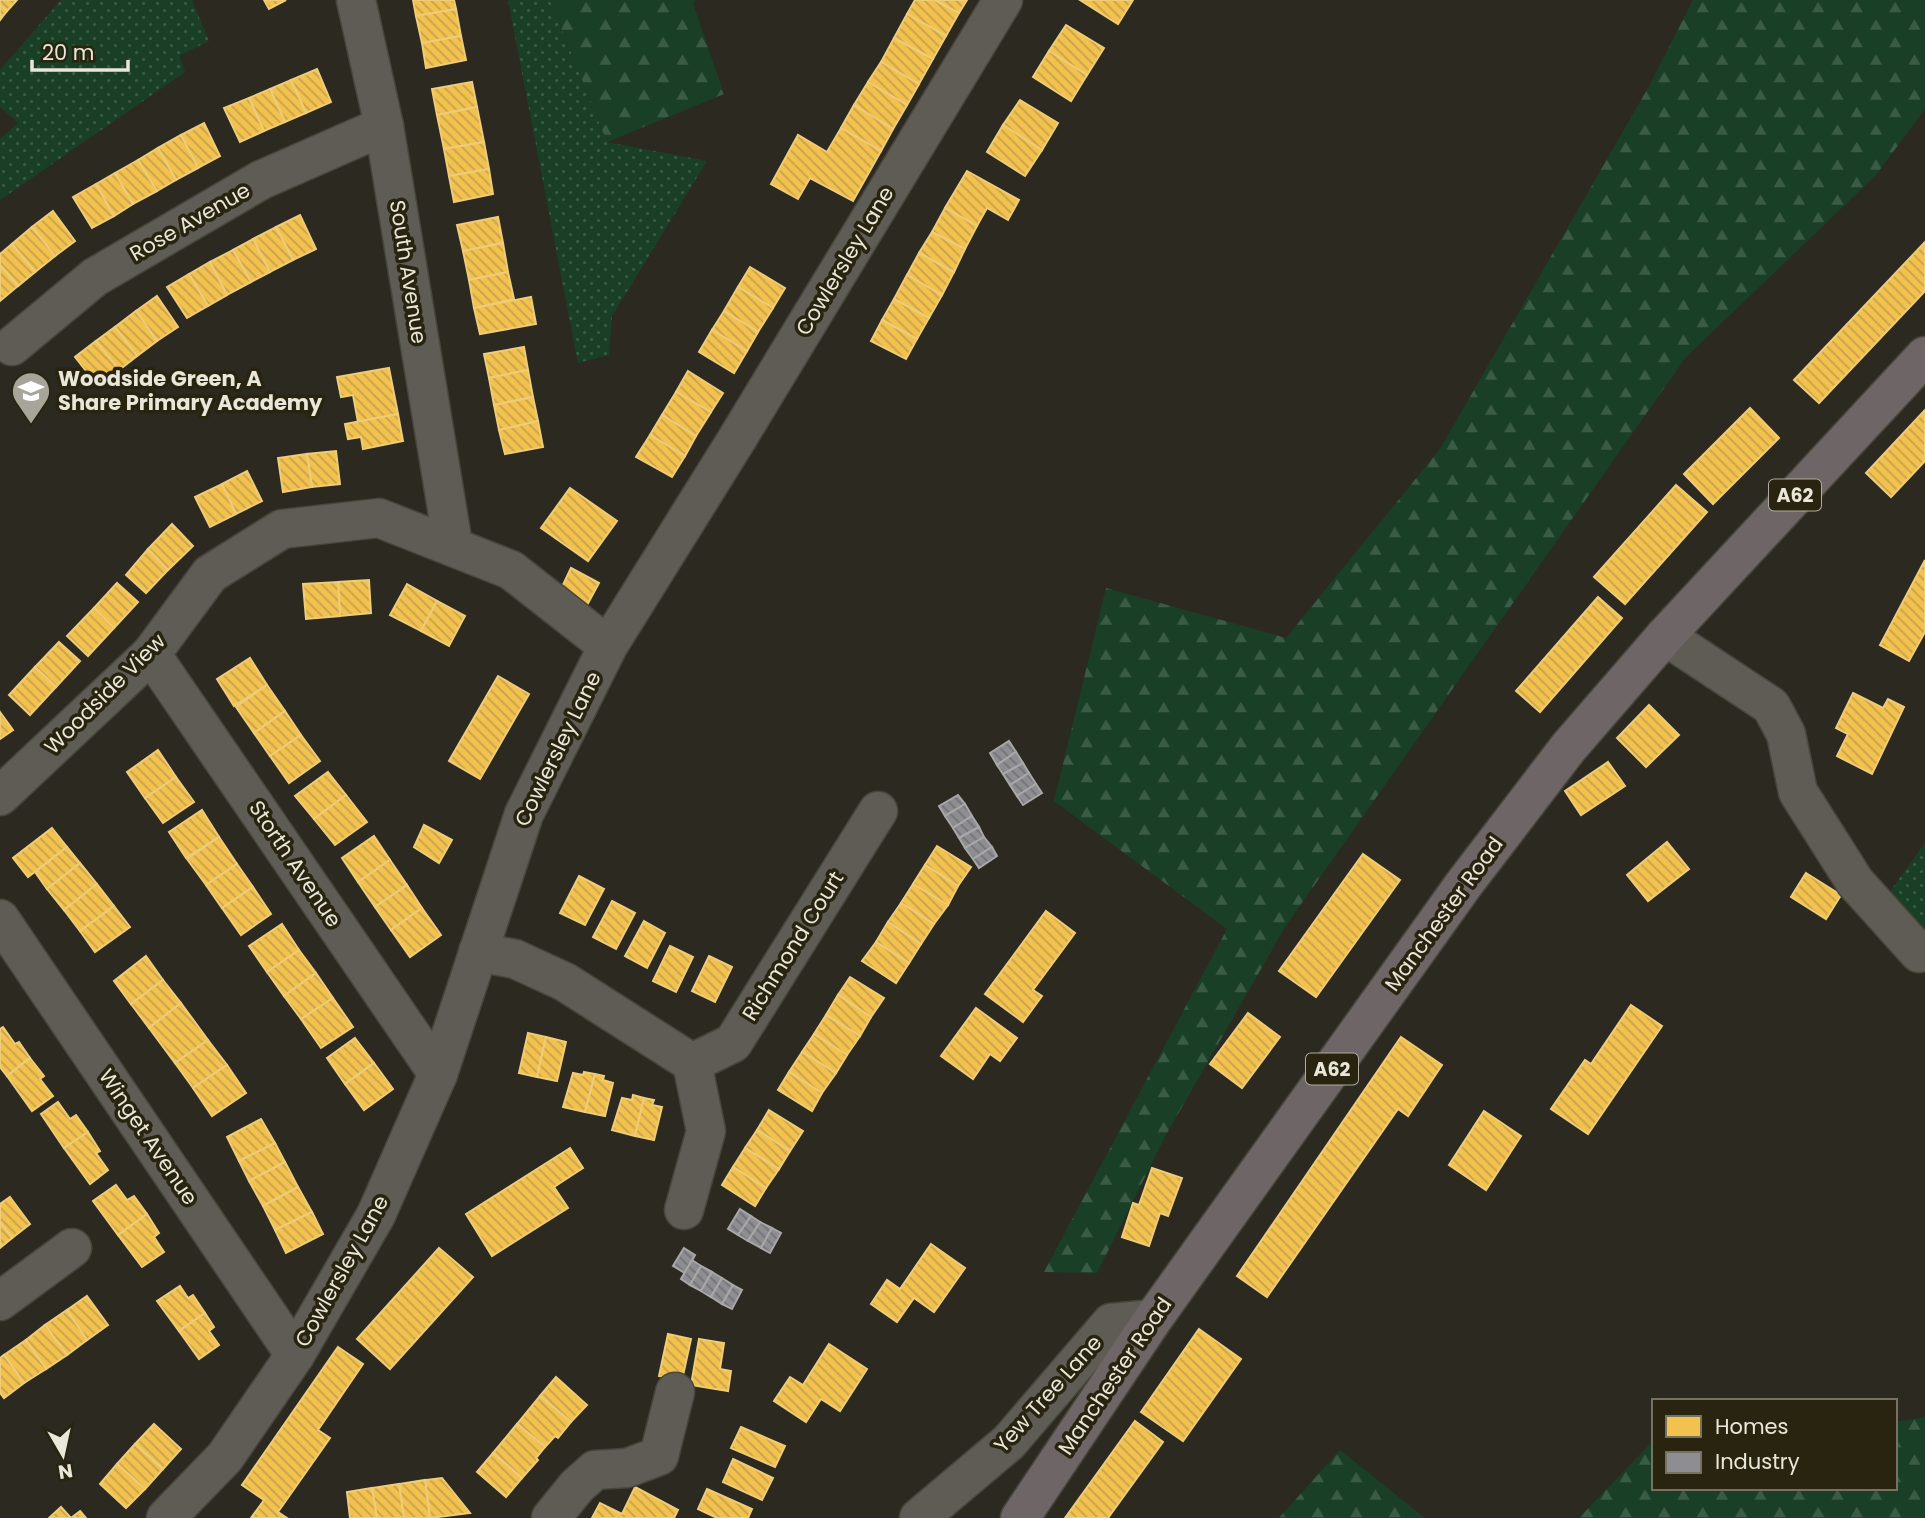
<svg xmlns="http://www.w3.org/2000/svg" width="1925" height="1518" font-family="Poppins,sans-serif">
<defs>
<pattern id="green-dots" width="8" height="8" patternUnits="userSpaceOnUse" patternTransform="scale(1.75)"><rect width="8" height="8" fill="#193f26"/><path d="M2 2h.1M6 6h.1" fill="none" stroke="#3a5b45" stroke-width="1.8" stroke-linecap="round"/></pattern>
<pattern id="forest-firs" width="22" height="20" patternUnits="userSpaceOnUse" patternTransform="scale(1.75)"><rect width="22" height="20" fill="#193f26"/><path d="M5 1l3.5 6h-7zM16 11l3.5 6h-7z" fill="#3a5b45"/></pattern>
<pattern id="homes-back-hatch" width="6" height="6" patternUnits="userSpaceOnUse" patternTransform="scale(1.75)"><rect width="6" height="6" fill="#f2c14e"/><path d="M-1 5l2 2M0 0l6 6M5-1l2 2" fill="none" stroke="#c7a24b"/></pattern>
<pattern id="industry-back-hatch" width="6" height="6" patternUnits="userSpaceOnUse" patternTransform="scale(1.75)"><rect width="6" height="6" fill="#8d8d92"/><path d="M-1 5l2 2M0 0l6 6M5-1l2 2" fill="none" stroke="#747476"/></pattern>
</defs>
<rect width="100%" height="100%" fill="#2c2a20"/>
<g fill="url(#green-dots)">
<path d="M61,0H192L209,41L179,56L185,72L0,200V139L18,123L0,107V70Z"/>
<path d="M508,0H550L607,142L707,161L612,316L609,355L578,363Z"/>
<path d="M1925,843V930L1889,893Z"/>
</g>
<g fill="url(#forest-firs)">
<path d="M550,0H695L693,4L724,94L607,142Z"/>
<path d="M1693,0H1925V109L1876,175L1686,357L1285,927L1166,1135L1097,1273L1044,1272L1227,929L1054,801L1106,588L1286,638L1440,449L1648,88Z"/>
<path d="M1925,1417V1518H1579L1654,1440V1488H1895V1422Z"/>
<path d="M1340,1450L1425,1518H1279Z"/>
</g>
<g fill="url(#homes-back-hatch)" stroke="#efcc78" stroke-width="2">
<path d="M0,0H17L7,11L0,5Z"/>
<path d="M264,0H286L269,9Z"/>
<path d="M413,0H454L456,9L416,16Z"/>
<path d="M915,0H935L959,13L946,36L907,14Z"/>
<path d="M935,0H967L959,13Z"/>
<path d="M1080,0H1133L1118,24Z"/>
<path d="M0,5L7,11L0,20Z"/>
<path d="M456,9L461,36L422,43L416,16Z"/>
<path d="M907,14L946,36L933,59L894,38Z"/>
<path d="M1066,25L1104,48L1087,75L1049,51Z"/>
<path d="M461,36L466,60L426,68L422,43Z"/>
<path d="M894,38L933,59L919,84L881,62Z"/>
<path d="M1049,51L1087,75L1071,101L1033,77Z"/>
<path d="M881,62L919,84L907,105L868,82Z"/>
<path d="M317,69L331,102L306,113L291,80Z"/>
<path d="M291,80L306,113L285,122L270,89Z"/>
<path d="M472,82L477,107L437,115L432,89Z"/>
<path d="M868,82L907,105L893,129L854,105Z"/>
<path d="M270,89L285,122L264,131L249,98Z"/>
<path d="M249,98L264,131L240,142L224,108Z"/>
<path d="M1020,100L1058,123L1042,150L1003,125Z"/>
<path d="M854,105L893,129L881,151L841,128Z"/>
<path d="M477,107L484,142L444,149L437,115Z"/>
<path d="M204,123L220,156L198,168L181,135Z"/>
<path d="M1003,125L1042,150L1025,176L987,152Z"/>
<path d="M841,128L881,151L853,201L810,178L798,199L771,184L798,135L827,152Z"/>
<path d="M181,135L198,168L176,180L158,148Z"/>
<path d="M484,142L489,169L449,176L444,149Z"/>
<path d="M158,148L176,180L157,191L138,160Z"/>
<path d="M138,160L157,191L133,204L115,173Z"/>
<path d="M489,169L493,194L454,202L449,176Z"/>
<path d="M967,171L1019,200L1008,220L987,208L977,226L945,208Z"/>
<path d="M115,173L133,204L114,216L96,184Z"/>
<path d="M96,184L114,216L92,228L73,197Z"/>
<path d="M945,208L977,226L965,249L932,232Z"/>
<path d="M53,211L75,241L55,256L32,227Z"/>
<path d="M300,215L316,249L293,260L276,227Z"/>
<path d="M498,217L503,243L463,251L457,225Z"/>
<path d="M32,227L55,256L35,272L12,244Z"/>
<path d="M276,227L293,260L270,272L253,239Z"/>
<path d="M932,232L965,249L954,272L919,253Z"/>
<path d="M253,239L270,272L251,282L233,250Z"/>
<path d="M1925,242V291L1819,403L1794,380Z"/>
<path d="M503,243L508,272L469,280L463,251Z"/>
<path d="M12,244L35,272L18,286L0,265V254Z"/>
<path d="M233,250L251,282L227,295L210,262Z"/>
<path d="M919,253L954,272L942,295L907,275Z"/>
<path d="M210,262L227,295L208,306L189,274Z"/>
<path d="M0,265L18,286L0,301Z"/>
<path d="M750,267L785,288L773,308L738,287Z"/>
<path d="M508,272L514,299L474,308L469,280Z"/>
<path d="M189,274L208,306L187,318L167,287Z"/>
<path d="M907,275L942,295L929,318L894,299Z"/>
<path d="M738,287L773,308L758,332L724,311Z"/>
<path d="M157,296L178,327L157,341L136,311Z"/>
<path d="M531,297L536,324L480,334L474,308Z"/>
<path d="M894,299L929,318L917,339L882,320Z"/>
<path d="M136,311L157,341L137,356L115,327Z"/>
<path d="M724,311L758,332L747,351L712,330Z"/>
<path d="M882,320L917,339L906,359L871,341Z"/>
<path d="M115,327L137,356L119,370L96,341Z"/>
<path d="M712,330L747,351L734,373L699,352Z"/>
<path d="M96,341L119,370L98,386L75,357Z"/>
<path d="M524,347L528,370L489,378L484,354Z"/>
<path d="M389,368L398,414L358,422L353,395L341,397L337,377Z"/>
<path d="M528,370L533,397L494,405L489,378Z"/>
<path d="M688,371L723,393L711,412L676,392Z"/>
<path d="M676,392L711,412L696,436L662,415Z"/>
<path d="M533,397L538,421L499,430L494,405Z"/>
<path d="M1750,408L1779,438L1713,504L1684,474Z"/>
<path d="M1925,410V461L1891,497L1866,473Z"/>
<path d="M398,414L403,441L363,449L361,437L348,439L345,424Z"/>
<path d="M662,415L696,436L685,456L650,435Z"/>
<path d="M538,421L543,447L505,454L499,430Z"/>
<path d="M650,435L685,456L672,477L636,457Z"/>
<path d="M336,451L340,484L312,487L307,454Z"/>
<path d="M307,454L312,487L283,492L278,458Z"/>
<path d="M247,471L262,501L236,514L222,484Z"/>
<path d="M222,484L236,514L210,527L195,497Z"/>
<path d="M1676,485L1707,512L1625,604L1594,577Z"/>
<path d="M570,488L617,521L588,561L541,528Z"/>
<path d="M172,524L193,546L168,570L148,549Z"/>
<path d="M148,549L168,570L146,593L126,575Z"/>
<path d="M1925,560V632L1909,661L1880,645Z"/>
<path d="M571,568L599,583L586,607L560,591Z"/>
<path d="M369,580L371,613L340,616L338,582Z"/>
<path d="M338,582L340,616L306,619L303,584Z"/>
<path d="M117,583L138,602L114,628L94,608Z"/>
<path d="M407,584L437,601L421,631L390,615Z"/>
<path d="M1598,597L1622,618L1540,712L1516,691Z"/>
<path d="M437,601L465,616L449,646L421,631Z"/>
<path d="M94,608L114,628L88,656L67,636Z"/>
<path d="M59,642L80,661L56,687L35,667Z"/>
<path d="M250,658L267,685L234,706L217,679Z"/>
<path d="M35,667L56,687L30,715L9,695Z"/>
<path d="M498,676L529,694L480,779L449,761Z"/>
<path d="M267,685L285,711L254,733L236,707Z"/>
<path d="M1853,693L1883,708L1888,699L1904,707L1872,774L1837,756L1848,734L1836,728Z"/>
<path d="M1649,705L1679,735L1646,767L1617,738Z"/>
<path d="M285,711L301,735L270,756L254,733Z"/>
<path d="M0,712L13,730L0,739Z"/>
<path d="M301,735L320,761L289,783L270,756Z"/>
<path d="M158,750L176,777L145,798L127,772Z"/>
<path d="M1608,762L1625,786L1581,815L1565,791Z"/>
<path d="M328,772L346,795L314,819L295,796Z"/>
<path d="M176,777L194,802L163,823L145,798Z"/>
<path d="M346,795L367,822L335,845L314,819Z"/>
<path d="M202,810L219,837L186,858L169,832Z"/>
<path d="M424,825L452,840L439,863L414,847Z"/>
<path d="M52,828L67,847L28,877L13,858Z"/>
<path d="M374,836L390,860L358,882L342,858Z"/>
<path d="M219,837L237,864L206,885L187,859Z"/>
<path d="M1667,842L1689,869L1648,901L1627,875Z"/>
<path d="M937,846L971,867L958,886L925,865Z"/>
<path d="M67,847L80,863L47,889L35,872Z"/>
<path d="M1363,854L1400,880L1316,997L1279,971Z"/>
<path d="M390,860L407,885L375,907L358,882Z"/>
<path d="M80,863L97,884L64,910L47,889Z"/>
<path d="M237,864L253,887L222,908L206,885Z"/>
<path d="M925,865L958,886L948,905L913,884Z"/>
<path d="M1806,873L1841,895L1826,919L1791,897Z"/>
<path d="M579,876L604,889L585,925L560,913Z"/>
<path d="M97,884L114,906L80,931L64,910Z"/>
<path d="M913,884L948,905L934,924L901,903Z"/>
<path d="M407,885L422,908L391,930L375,907Z"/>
<path d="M253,887L271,914L241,935L222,908Z"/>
<path d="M612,901L635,913L616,949L593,937Z"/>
<path d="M901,903L934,924L921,944L888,922Z"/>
<path d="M114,906L130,927L95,952L80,931Z"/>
<path d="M422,908L441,935L410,957L391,930Z"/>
<path d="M1046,911L1075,933L1033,990L1042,996L1023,1022L985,994Z"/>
<path d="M644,921L665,933L647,968L625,956Z"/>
<path d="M888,922L921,944L909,963L876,942Z"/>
<path d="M282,924L299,950L267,972L249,946Z"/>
<path d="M876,942L909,963L896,983L862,961Z"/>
<path d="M670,946L693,957L676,992L653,981Z"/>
<path d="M299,950L316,973L284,996L267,972Z"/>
<path d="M146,956L163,980L131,1004L114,981Z"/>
<path d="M709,956L732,967L715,1002L692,991Z"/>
<path d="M316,973L333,998L301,1019L284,996Z"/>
<path d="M850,977L884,998L871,1017L838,995Z"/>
<path d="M163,980L181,1003L149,1028L131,1004Z"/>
<path d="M838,995L871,1017L860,1036L826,1015Z"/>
<path d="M333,998L353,1027L321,1048L301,1019Z"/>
<path d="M181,1003L208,1040L175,1063L149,1028Z"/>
<path d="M1631,1005L1662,1026L1588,1134L1551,1109L1585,1060L1591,1064Z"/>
<path d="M976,1008L1017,1038L1000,1061L990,1054L973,1079L941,1056Z"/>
<path d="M1248,1013L1280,1037L1242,1088L1210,1064Z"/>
<path d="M826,1015L860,1036L847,1055L814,1034Z"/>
<path d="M3,1027L15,1044L19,1042L30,1058L7,1076L0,1067V1029Z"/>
<path d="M528,1033L546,1037L537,1077L519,1073Z"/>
<path d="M814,1034L847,1055L836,1073L802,1052Z"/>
<path d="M546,1037L566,1042L557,1081L537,1077Z"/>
<path d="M1401,1037L1442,1065L1408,1116L1398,1109L1267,1297L1237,1276Z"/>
<path d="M355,1038L374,1063L345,1084L327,1058Z"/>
<path d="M208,1040L227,1065L193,1088L175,1063Z"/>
<path d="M802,1052L836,1073L822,1093L789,1072Z"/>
<path d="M30,1058L44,1076L40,1079L53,1096L32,1111L7,1076Z"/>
<path d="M374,1063L393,1089L364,1110L345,1084Z"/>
<path d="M227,1065L246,1093L212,1116L193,1088Z"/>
<path d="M584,1072L595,1074L585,1112L563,1107L573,1073L583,1075Z"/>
<path d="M789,1072L822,1093L812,1111L778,1090Z"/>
<path d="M595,1074L604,1076L603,1080L613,1083L605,1116L585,1112Z"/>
<path d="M633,1095L644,1098L635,1136L612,1130L622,1098L632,1100Z"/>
<path d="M644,1098L654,1100L652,1105L662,1107L654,1140L635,1136Z"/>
<path d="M58,1102L70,1119L76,1115L88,1132L64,1148L41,1114Z"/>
<path d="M769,1110L803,1131L790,1151L757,1130Z"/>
<path d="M1484,1111L1521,1136L1486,1190L1449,1165Z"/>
<path d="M261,1119L275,1143L239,1161L227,1137Z"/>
<path d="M757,1130L790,1151L779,1169L745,1148Z"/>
<path d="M88,1132L100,1151L96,1153L108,1170L90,1184L64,1148Z"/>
<path d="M275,1143L285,1162L249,1181L239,1161Z"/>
<path d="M570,1148L583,1168L554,1187L568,1208L492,1256L466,1214Z"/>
<path d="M745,1148L779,1169L766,1188L733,1167Z"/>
<path d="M285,1162L298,1187L263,1206L249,1181Z"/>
<path d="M733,1167L766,1188L755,1206L722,1185Z"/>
<path d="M1152,1168L1182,1178L1168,1216L1160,1213L1149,1246L1122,1237L1133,1203L1139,1205Z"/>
<path d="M116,1185L127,1200L134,1196L147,1214L118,1235L93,1201Z"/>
<path d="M298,1187L312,1212L275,1230L263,1206Z"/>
<path d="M10,1197L30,1224L12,1238L0,1222V1204Z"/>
<path d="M312,1212L323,1234L286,1253L275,1230Z"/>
<path d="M147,1214L159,1233L154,1237L164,1252L142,1267L118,1235Z"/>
<path d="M0,1222L12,1238L0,1248Z"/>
<path d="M931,1244L965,1268L934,1312L914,1298L897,1322L871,1304L887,1280L900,1289Z"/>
<path d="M439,1248L473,1277L390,1369L357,1339Z"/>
<path d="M180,1286L188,1298L193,1295L205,1313L179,1331L157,1301Z"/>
<path d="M87,1296L108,1325L87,1340L67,1310Z"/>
<path d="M67,1310L87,1340L67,1355L45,1325Z"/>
<path d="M205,1313L214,1327L209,1331L219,1345L199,1359L179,1331Z"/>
<path d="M45,1325L67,1355L46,1369L26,1340Z"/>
<path d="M1199,1329L1241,1359L1183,1441L1141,1412Z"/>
<path d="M668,1334L691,1339L682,1380L659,1376Z"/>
<path d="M699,1339L724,1343L720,1369L731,1371L728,1391L691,1385Z"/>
<path d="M26,1340L46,1369L24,1383L4,1355Z"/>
<path d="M829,1344L867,1369L840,1411L821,1399L806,1422L774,1401L790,1377L803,1385Z"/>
<path d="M338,1347L363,1364L318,1430L330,1438L278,1512L287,1518H251L264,1500L242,1485Z"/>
<path d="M4,1355L24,1383L4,1398L0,1393V1358Z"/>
<path d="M556,1377L587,1405L571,1422L540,1396Z"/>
<path d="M540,1396L571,1422L558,1438L555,1436L545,1447L517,1424Z"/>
<path d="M1135,1421L1163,1442L1108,1518H1065Z"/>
<path d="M154,1424L181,1449L163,1469L135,1444Z"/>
<path d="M517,1424L545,1447L536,1458L538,1460L522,1478L493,1453Z"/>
<path d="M741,1427L785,1446L775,1467L731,1448Z"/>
<path d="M135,1444L163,1469L145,1489L117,1464Z"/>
<path d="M493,1453L522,1478L506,1497L477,1472Z"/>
<path d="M733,1459L773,1478L762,1500L723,1482Z"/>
<path d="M117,1464L145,1489L126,1508L100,1484Z"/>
<path d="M442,1478L470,1513L430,1518L425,1480Z"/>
<path d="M425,1480L430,1518H404L399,1484Z"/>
<path d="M399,1484L404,1518H377L372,1488Z"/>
<path d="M635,1487L678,1510L674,1518H592L600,1503L622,1514Z"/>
<path d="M372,1488L377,1518H350L347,1492Z"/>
<path d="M707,1489L752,1509L748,1518H717L698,1509Z"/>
<path d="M61,1507L71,1518H49Z"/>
<path d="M80,1511L86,1518H71Z"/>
</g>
<g fill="url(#industry-back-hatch)" stroke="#a9a8a8" stroke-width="2">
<path d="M1009,741L1016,752L997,765L990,753Z"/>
<path d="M1016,752L1023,763L1003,774L997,765Z"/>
<path d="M1023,763L1029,773L1010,785L1003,774Z"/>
<path d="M1029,773L1036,784L1017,796L1010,785Z"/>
<path d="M1036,784L1042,793L1023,805L1017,796Z"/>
<path d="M958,795L965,804L945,816L939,806Z"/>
<path d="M965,804L972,816L953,828L945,816Z"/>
<path d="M972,816L979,827L959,838L953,828Z"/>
<path d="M979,827L984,837L965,848L959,838Z"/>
<path d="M984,837L992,847L973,859L965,848Z"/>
<path d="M992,847L997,856L979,868L973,859Z"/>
<path d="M740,1209L751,1216L738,1235L728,1229Z"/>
<path d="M751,1216L760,1222L748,1241L738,1235Z"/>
<path d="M760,1222L772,1228L761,1248L748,1241Z"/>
<path d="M772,1228L781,1233L770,1253L761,1248Z"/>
<path d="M684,1248L695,1255L685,1273L673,1266Z"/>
<path d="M692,1260L701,1266L690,1285L681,1279Z"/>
<path d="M701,1266L712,1272L701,1291L690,1285Z"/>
<path d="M712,1272L722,1278L711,1297L701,1291Z"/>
<path d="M722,1278L733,1285L722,1304L711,1297Z"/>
<path d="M733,1285L742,1290L732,1309L722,1304Z"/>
</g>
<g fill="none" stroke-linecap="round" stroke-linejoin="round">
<g stroke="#47453c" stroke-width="41">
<g id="minor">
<path d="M356,0L384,126L453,545"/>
<path d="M12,346L95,277L261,180L384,126"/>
<path d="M1665,636L1771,706L1786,734L1798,792L1855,882L1919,953"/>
<path d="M151,654L438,1074"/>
<path d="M0,796L151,654L210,574L282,529L379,518L511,570L608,646"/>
<path d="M0,919L295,1355"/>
<path d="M478,952L515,959L565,982L692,1063L733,1043L878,811"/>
<path d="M684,1210L706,1131L692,1063"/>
<path d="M0,1301L72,1248"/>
<path d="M166,1518L225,1457L295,1355L376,1215L438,1074L524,814L608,646L737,439L1003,0"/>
<path d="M551,1518L577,1486L595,1470L627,1468L659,1456L675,1392"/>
<path d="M919,1518L1009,1442L1111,1323L1153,1319"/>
</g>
</g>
<g stroke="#47453c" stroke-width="41">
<path id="major" d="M1020,1518L1153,1319L1464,884L1568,748L1665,636L1925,356"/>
</g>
<use href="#minor" stroke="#5e5c54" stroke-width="38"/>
<use href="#major" stroke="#6e6666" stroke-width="38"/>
</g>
<defs>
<g id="school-pin" transform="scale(2.0125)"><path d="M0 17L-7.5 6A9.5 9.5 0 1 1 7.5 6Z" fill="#a7a599" stroke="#282410"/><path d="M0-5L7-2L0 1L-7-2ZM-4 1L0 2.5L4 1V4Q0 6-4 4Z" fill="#fff"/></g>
</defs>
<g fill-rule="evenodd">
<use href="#school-pin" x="31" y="391"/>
</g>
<g text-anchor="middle" stroke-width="7" stroke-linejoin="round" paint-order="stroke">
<g fill="#282410" stroke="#afac9d" stroke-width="2">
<rect x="1769" y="479.5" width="52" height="31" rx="5"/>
<rect x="1306" y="1053.5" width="52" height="31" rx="5"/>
</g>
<g font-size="19" font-weight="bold" fill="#e9e7da">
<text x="1795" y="502">A62</text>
<text x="1332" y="1076">A62</text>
</g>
<g font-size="21" fill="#e9e7da" stroke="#282410">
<text transform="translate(190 222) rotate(-30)" y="7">Rose Avenue</text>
<text transform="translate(845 261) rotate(-59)" y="7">Cowlersley Lane</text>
<text transform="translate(408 272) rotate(81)" y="7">South Avenue</text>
<text transform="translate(105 694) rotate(-45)" y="7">Woodside View</text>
<text transform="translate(558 749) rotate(-64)" y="7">Cowlersley Lane</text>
<text transform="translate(295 864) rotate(56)" y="7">Storth Avenue</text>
<text transform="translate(1444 914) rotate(-54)" y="7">Manchester Road</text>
<text transform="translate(793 946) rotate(-58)" y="7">Richmond Court</text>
<text transform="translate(148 1137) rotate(56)" y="7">Winget Avenue</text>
<text transform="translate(342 1271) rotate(-61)" y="7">Cowlersley Lane</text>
<text transform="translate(1115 1376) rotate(-56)" y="7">Manchester Road</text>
<text transform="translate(1048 1394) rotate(-48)" y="7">Yew Tree Lane</text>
</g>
<g font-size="21" font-weight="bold" fill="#e9e7da" stroke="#282410" text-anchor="start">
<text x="58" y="386">Woodside Green, A<tspan x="58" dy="24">Share Primary Academy</tspan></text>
</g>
</g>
<rect x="1652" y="1399" width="245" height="91" fill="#282410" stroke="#757261" stroke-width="2"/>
<rect x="1666" y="1416" width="35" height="21" fill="#f2c14e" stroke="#757261" stroke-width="2"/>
<text x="1715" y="1434" font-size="21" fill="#e9e7da">Homes</text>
<rect x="1666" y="1452" width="35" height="21" fill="#8d8d92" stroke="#757261" stroke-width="2"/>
<text x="1715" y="1469" font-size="21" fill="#e9e7da">Industry</text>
<g transform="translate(63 1455) rotate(171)" stroke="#282410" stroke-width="5" paint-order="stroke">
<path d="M0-5L12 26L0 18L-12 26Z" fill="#e9e7da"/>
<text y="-10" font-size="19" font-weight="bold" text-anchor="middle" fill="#e9e7da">N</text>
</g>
<path d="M32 60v10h96v-10" fill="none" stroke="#e9e7da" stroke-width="3.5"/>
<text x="42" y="60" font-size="21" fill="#e9e7da" stroke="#282410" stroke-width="5" paint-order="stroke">20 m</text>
</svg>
